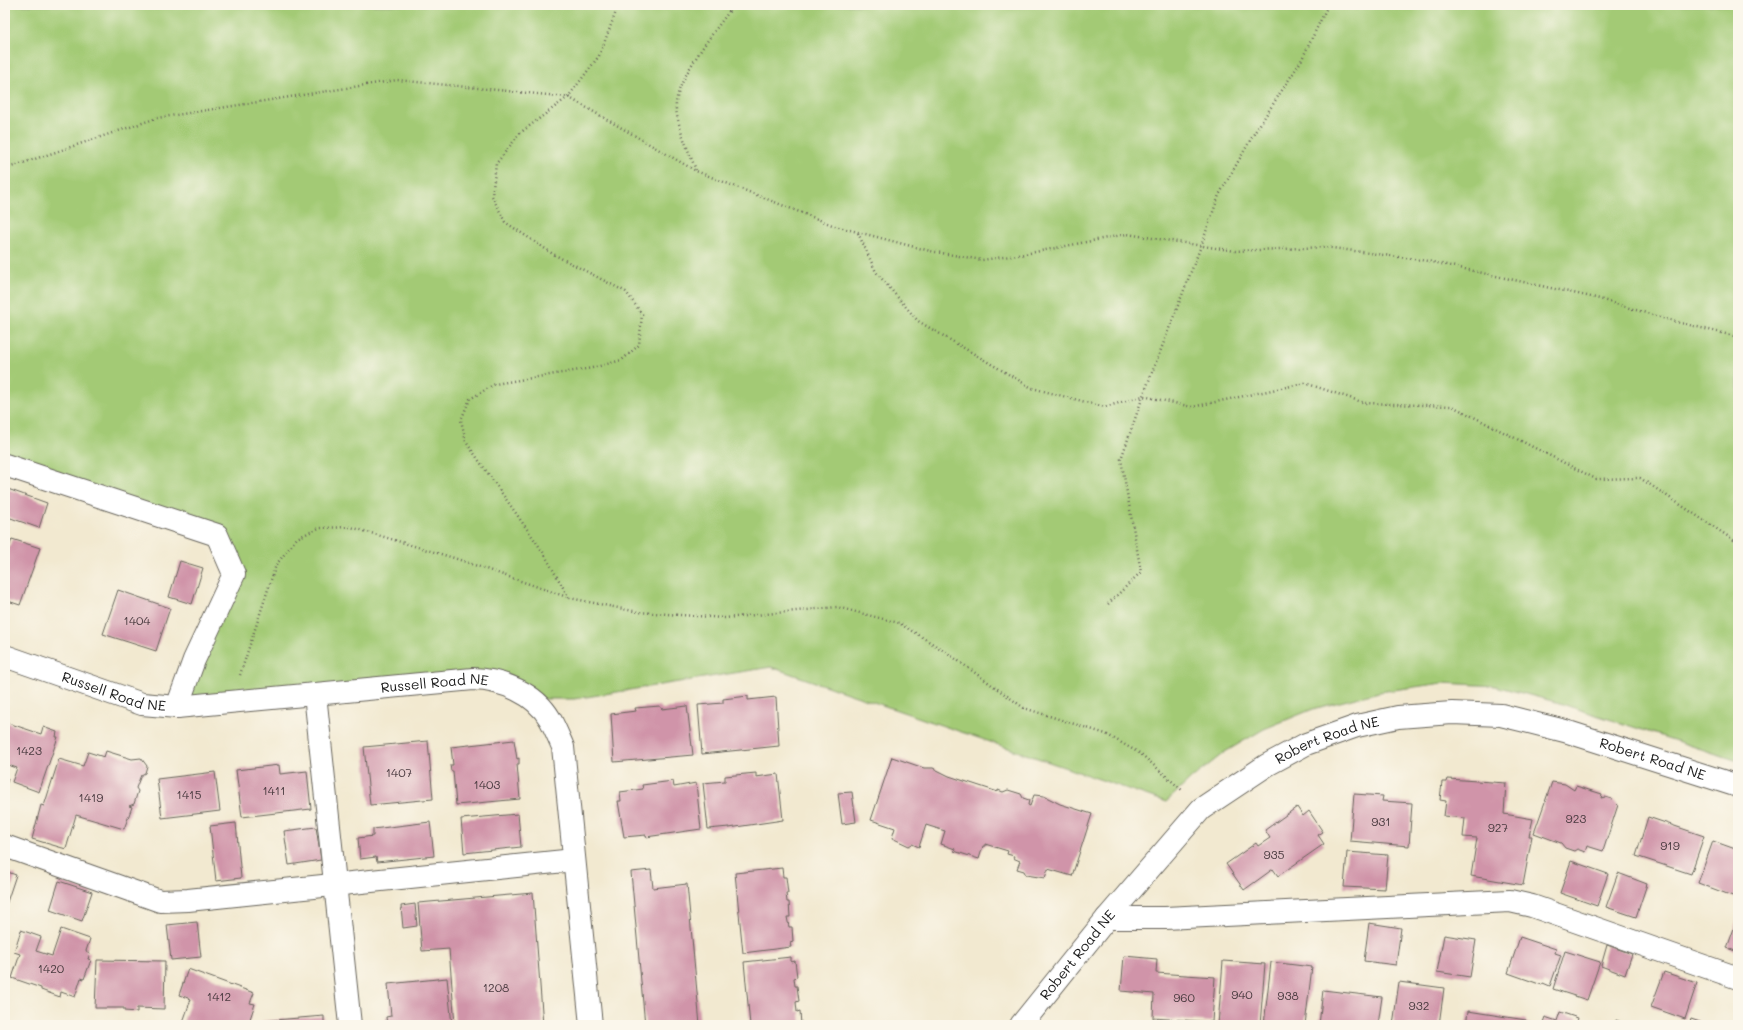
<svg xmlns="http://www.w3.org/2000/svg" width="1743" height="1030" font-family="Mali,sans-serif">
<rect width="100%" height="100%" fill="#fbf7ec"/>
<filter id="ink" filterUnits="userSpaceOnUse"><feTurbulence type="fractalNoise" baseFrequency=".025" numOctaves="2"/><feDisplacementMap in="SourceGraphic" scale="8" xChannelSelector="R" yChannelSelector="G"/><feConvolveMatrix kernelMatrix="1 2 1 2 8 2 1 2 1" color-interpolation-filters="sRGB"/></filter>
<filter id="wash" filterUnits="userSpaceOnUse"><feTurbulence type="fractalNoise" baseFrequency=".012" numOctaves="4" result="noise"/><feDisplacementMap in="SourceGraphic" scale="16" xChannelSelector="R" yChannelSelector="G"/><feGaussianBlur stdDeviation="0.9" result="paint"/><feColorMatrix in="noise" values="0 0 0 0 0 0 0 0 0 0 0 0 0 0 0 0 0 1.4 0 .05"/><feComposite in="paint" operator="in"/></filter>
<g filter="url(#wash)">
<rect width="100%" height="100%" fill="#f2e9d0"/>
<path fill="#a3ca75" stroke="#607348" d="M5,5H1738V761L1556,702L1495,686L1443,683L1379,692L1313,709L1264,729L1225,752L1192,778L1166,802L771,667L574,699H532L502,683L177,707L234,574L217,535L5,465Z"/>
<g id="blocks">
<g fill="#d094a9">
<path d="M5,488L47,503L39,528L5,516Z"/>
<path d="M12,539L40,548L20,605L5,600V559Z"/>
<path d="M180,561L203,568L192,604L169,597Z"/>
<path d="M118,590L170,608L156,651L103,634Z"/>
<path d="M748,696V700L776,697L779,746L702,754L698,705L723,703V699Z"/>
<path d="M660,706L662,709L687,706L693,755L614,762L611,714L636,711L635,708Z"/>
<path d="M5,722L41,734L43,727L57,732L56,737H58L39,792L12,782L17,768L8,765L5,772Z"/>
<path d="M514,740L517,759L519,758V764H517L520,799L456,805L453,771H451L450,765H453L451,747Z"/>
<path d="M428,741L433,799L370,805L364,747Z"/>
<path d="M106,751L132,759L141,758L147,766L145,773L141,775L136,788L138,791L134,804L129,806L132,807L124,829L76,815L66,849L32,839L41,805L44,806L59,759L83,766L88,752L104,757Z"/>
<path d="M892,757L924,768H933L949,776L998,792V790L1003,792L1008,790L1021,794L1023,798L1029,800L1028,805L1030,806L1034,795L1044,796L1060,804L1092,814L1072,876L1048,869L1045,878L1026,875L1024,871L1017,869L1020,861L1013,858L1014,856L1007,854L1008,851L985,844V846H983L979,859L954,851L955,849L941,844L945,831L926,825L919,847L912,844L909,846L892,838L895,828L871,820Z"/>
<path d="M279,765L280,774L307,771L311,809L242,817L236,770Z"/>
<path d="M215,772L220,811L162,818L157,779Z"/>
<path d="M756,773V777L778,774L783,820L729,828V827L708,829L703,783L725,781V776Z"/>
<path d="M5,778L8,779L5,788Z"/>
<path d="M1448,779L1506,783L1504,814L1533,819L1529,836H1532L1523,885L1471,876L1477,838L1463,837L1465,818L1444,816L1446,801L1440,800L1442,782H1447Z"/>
<path d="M673,781L674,787L696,783L701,829L646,837V835L624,837L618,801H621L620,792L643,789L642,785Z"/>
<path d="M1552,782L1565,784L1574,790L1576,786L1602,794L1601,798L1605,797L1612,799L1618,805L1603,851L1587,846L1585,852L1577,849L1574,851L1565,848L1561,843L1534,833Z"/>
<path d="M852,792L856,822L842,824L838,793Z"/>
<path d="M1354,794L1383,796L1382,801L1412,803L1409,846L1350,841Z"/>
<path d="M1297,807L1303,816L1309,811L1323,832L1318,835L1324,844L1278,876L1273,869L1244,890L1226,864L1256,843L1258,846L1270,838L1265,830Z"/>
<path d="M518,814L521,847L464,853L461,819Z"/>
<path d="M1648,817L1704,836L1691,874L1636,856Z"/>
<path d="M430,822L434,856L377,862L376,857L360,859L358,838L373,836V829Z"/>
<path d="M236,823L241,878L216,881L210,826Z"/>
<path d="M316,827L321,860L289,865L284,831Z"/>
<path d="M1713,841L1738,850V898L1698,883Z"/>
<path d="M1347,852L1388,855L1385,889L1344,887Z"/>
<path d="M1571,861L1608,874L1597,906L1560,893Z"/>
<path d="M782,868L783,877H786L788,893H786L787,902H789L790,917H787L789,927H792L793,942L790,943L791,947L743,953L735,873Z"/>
<path d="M651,870L653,888L687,884L700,1025H645L631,872Z"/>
<path d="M5,871L16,875L5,908Z"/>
<path d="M1618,873L1647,884L1636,917L1606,907Z"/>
<path d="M59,881L92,892L82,921L50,910Z"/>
<path d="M533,893L543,1025H455L449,949L422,951L418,903Z"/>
<path d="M415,904L417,926L403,928L401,906Z"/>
<path d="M1738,917V952L1727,948Z"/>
<path d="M197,922L201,957L171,960L167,925Z"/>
<path d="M1369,923L1401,928L1396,965L1364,961Z"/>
<path d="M61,929L90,939L86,951L90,953L88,959L91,960L84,979L81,978L75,997L61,992L60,997L41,990V988L12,978L20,954L14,952L21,930L41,937L36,951L52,956Z"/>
<path d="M1444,935L1476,940L1470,977L1437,972Z"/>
<path d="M1520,937L1556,949L1555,953L1561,955L1550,986L1543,983L1542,985L1508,973Z"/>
<path d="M1607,945L1632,954L1625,975L1601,966Z"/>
<path d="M1565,951L1600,962L1587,1000L1553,989Z"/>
<path d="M1124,956L1157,959L1156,973L1215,977L1212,1022L1153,1018L1154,994L1121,991Z"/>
<path d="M791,957V962L795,961L797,977L794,978L795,986H797L799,1001L796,1002L797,1012L800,1011L801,1025H750L744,962Z"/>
<path d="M97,960L165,961L164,1009L137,1008V1012L124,1011V1008H95Z"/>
<path d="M1223,961L1265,964L1260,1025H1218Z"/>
<path d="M1271,962L1312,967L1305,1025H1264Z"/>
<path d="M188,969L254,993L250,1003L255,1004L248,1025H182L191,999L179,995Z"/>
<path d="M1664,972L1697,983L1685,1019L1651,1007Z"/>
<path d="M447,978L452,1025H387L386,1017L391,1016L388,984Z"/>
<path d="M1399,982L1444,988L1439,1025H1393Z"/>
<path d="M1323,990L1382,997L1378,1025H1319Z"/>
<path d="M1468,1011L1526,1020V1023L1532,1025H1466Z"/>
<path d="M1560,1012L1578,1018L1576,1025H1542L1545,1017L1557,1021Z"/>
<path d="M1738,1012V1025H1733Z"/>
<path d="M324,1016V1025H263L262,1021Z"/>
<path d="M1691,1019L1709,1025H1689Z"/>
<path d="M1616,1020L1630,1025H1614Z"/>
</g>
</g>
</g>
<g filter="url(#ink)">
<use href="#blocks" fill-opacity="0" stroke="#67645b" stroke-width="1"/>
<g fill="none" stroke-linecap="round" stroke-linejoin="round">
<g stroke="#67645b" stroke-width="24">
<g id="minor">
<path d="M5,465L217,535L234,574L194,660L177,707"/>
<path id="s1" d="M5,656L142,704L177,707L473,679C502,680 535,693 550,719C555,728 559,738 563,747L591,1025"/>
<path d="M315,694L350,1025"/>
<path d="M5,846L160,901L188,900L574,860"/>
<path d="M1107,918H1165L1510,901L1532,906L1738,978"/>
<path id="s2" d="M1021,1025L1107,918L1201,809L1267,765L1306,744L1357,726L1398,717L1452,713L1501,715L1565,731L1738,786"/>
</g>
</g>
<g stroke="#67645b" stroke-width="2.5" stroke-dasharray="1 3" stroke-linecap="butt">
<path d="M5,169L157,118L397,80L568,97L696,171L835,226L930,251L982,260L1025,254L1127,234L1235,251L1325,247L1428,261L1596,298L1673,321L1738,337"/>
<path d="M696,170C690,155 674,118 676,103C679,75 717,28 734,5"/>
<path d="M858,233L876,272L918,321L1032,388L1105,407L1143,396L1192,407L1305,383L1365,403L1452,406L1596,479L1640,478L1738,543"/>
<path d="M569,598L543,552L466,442L461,420L470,399L495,384L592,368L622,360L639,345L642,314L626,292L553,254L505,222L492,196L496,164L520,133L568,97L599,56L616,12L615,5"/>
<path d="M1108,604L1141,572L1121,459L1143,396L1201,246L1219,195L1255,132L1301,61L1328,5"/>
<path d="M240,675L276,565L297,538L319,528L351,527L454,558L570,598L638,612L725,618L837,607L899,623L946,652L1024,708L1106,734L1141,754L1183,791"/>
</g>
<use href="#minor" stroke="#fff" stroke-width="22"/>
</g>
</g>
<g text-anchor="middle" stroke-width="3.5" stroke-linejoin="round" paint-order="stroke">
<g font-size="12" fill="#493a3f">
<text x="137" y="625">1404</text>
<text x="29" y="755">1423</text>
<text x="399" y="777">1407</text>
<text x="487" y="789">1403</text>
<text x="274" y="795">1411</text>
<text x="189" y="799">1415</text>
<text x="91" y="802">1419</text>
<text x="1576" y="823">923</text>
<text x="1381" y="826">931</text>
<text x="1498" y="832">927</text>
<text x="1670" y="850">919</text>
<text x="1274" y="859">935</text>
<text x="51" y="973">1420</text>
<text x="496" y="992">1208</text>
<text x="1242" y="999">940</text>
<text x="1288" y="1000">938</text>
<text x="219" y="1001">1412</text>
<text x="1184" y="1002">960</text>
<text x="1419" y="1010">932</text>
</g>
<g font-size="14" fill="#1c1c1c" stroke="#fbf7ec">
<text dy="5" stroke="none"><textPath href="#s1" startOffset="439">Russell Road NE</textPath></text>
<text dy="5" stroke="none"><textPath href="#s1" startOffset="115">Russell Road NE</textPath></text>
<text dy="5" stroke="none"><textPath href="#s2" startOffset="426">Robert Road NE</textPath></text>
<text dy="5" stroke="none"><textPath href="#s2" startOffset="762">Robert Road NE</textPath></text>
<text dy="5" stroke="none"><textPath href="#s2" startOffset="90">Robert Road NE</textPath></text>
</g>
</g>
<rect width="1743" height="1030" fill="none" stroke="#fbf7ec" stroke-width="20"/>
</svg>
